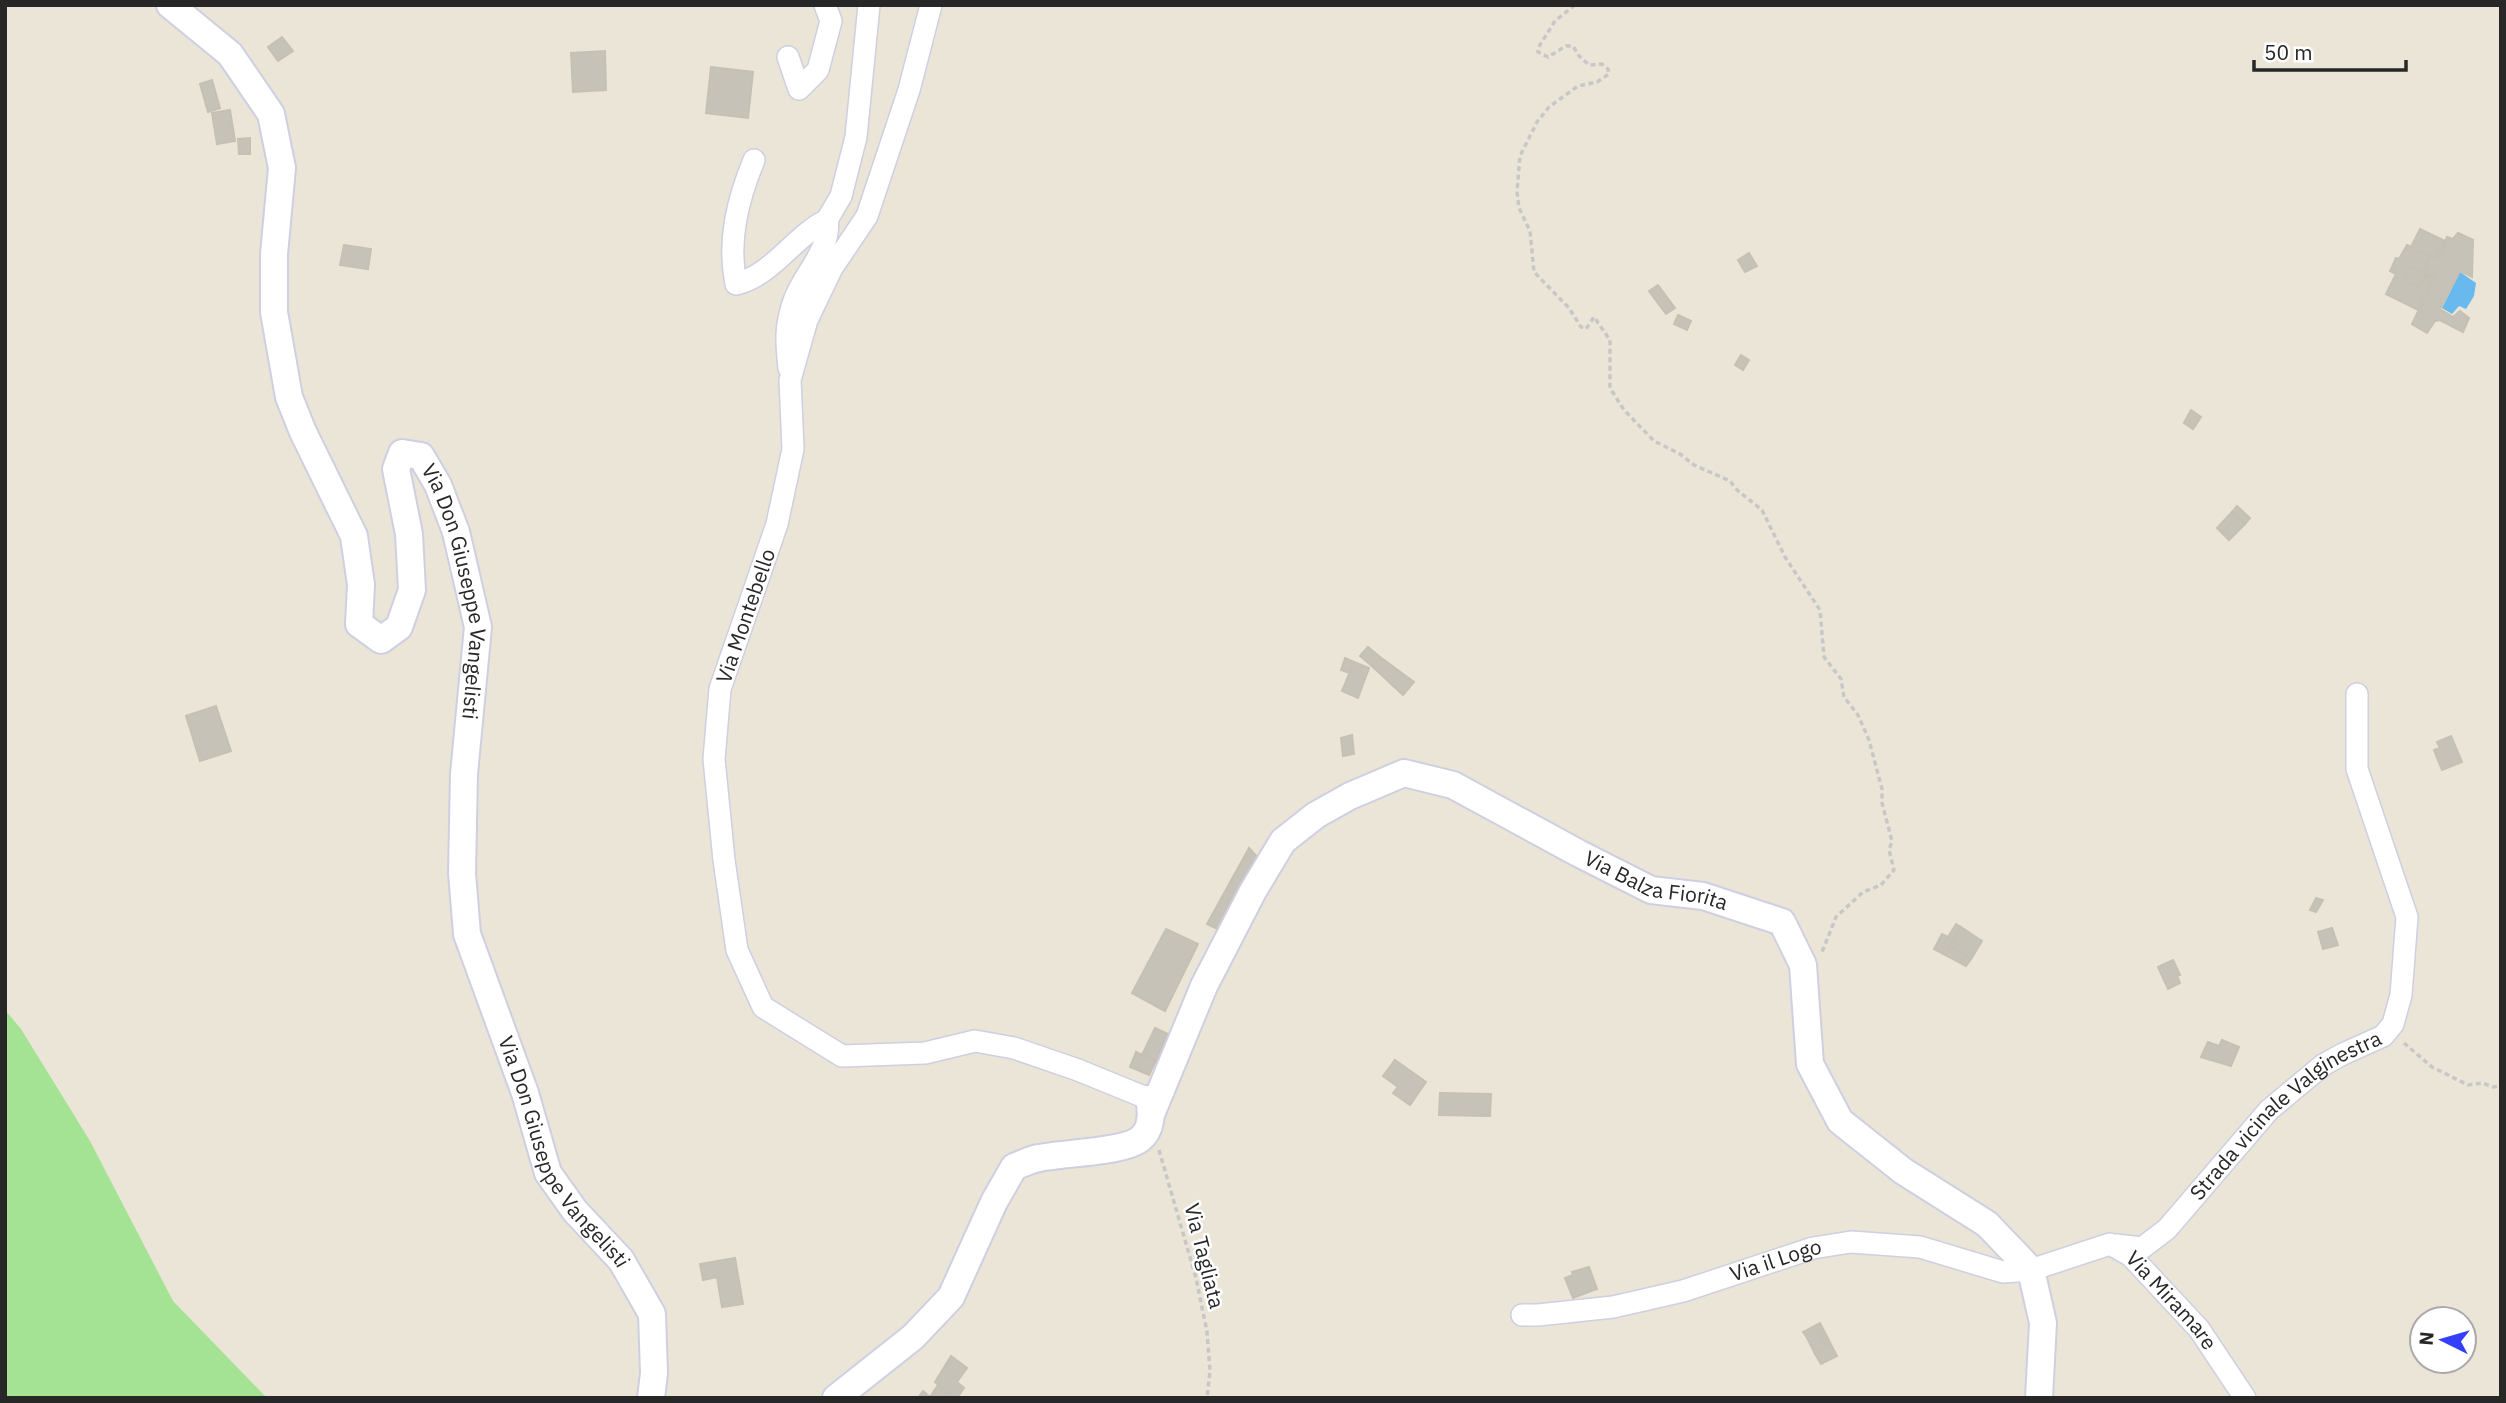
<svg xmlns="http://www.w3.org/2000/svg" width="2506" height="1403" font-family="'IBM Plex Sans',sans-serif">
<rect width="100%" height="100%" fill="#ebe5d8"/>
<path fill="#a3e393" d="M5,1010L21,1029L90,1141L173,1301L267,1398H5Z"/>
<path fill="#69b9ef" d="M2460,272L2476,283L2474,296L2466,309L2459,306L2452,314L2442,308Z"/>
<g fill="#c6c2b8" stroke="#c5c1b2" stroke-width="2">
<path d="M282,37L293,51L278,61L268,47Z"/>
<path d="M605,51L606,90L573,92L571,53Z"/>
<path d="M711,67L753,72L748,118L706,113Z"/>
<path d="M212,80L220,108L208,112L200,84Z"/>
<path d="M230,110L235,141L217,144L212,113Z"/>
<path d="M250,138V154H239L238,139Z"/>
<path d="M2420,229L2445,241L2436,259L2411,247Z"/>
<path d="M2458,233L2473,240L2472,277L2460,271L2440,309L2453,317L2460,311L2469,318L2463,332L2440,320L2435,321L2427,333L2412,324L2434,278L2422,272L2430,256L2436,259L2447,237L2453,239Z"/>
<path d="M344,245L371,249L368,269L340,265Z"/>
<path d="M2407,245L2430,256L2422,272L2412,267L2405,281L2420,288L2427,275L2434,278L2418,310L2386,294L2396,274L2390,271L2396,258L2399,259Z"/>
<path d="M1749,253L1757,266L1745,272L1738,260Z"/>
<path d="M2412,267L2427,275L2420,288L2405,281Z"/>
<path d="M1658,285L1675,308L1666,314L1649,291Z"/>
<path d="M1678,315L1691,321L1687,330L1674,324Z"/>
<path d="M1741,355L1749,360L1743,370L1735,365Z"/>
<path d="M2191,410L2201,417L2193,429L2184,423Z"/>
<path d="M2237,506L2250,518L2245,524L2232,512Z"/>
<path d="M2232,512L2237,517L2222,533L2217,528Z"/>
<path d="M2237,517L2245,524L2229,540L2222,533Z"/>
<path d="M1368,647L1380,657L1373,667L1360,656Z"/>
<path d="M1380,657L1414,682L1403,695L1373,667Z"/>
<path d="M1345,658L1354,662L1350,673L1341,670Z"/>
<path d="M1354,662L1369,668L1358,698L1342,691Z"/>
<path d="M216,706L231,751L200,761L186,716Z"/>
<path d="M1352,735L1354,754L1343,756L1341,738Z"/>
<path d="M2451,736L2462,762L2442,770L2434,750L2440,748L2437,742Z"/>
<path d="M1249,848L1259,859L1226,933L1207,924Z"/>
<path d="M2316,898L2323,900L2316,912L2310,910Z"/>
<path d="M1956,924L1961,927L1950,946L1971,959L1966,966L1934,949L1942,934L1948,937Z"/>
<path d="M1961,927L1982,941L1971,959L1950,946Z"/>
<path d="M2332,928L2338,945L2323,949L2318,932Z"/>
<path d="M1166,929L1198,944L1165,1011L1132,993Z"/>
<path d="M2173,960L2180,975L2177,976L2180,983L2168,989L2158,967Z"/>
<path d="M1155,1028L1168,1034L1156,1061L1142,1055Z"/>
<path d="M2222,1040L2239,1047L2231,1066L2201,1057L2208,1042L2219,1046Z"/>
<path d="M1136,1052L1156,1061L1149,1075L1130,1067Z"/>
<path d="M1395,1060L1426,1082L1410,1105L1393,1093L1398,1087L1383,1076Z"/>
<path d="M1440,1093L1491,1094L1490,1116L1439,1115Z"/>
<path d="M735,1258L743,1304L722,1307L717,1277L703,1280L700,1264Z"/>
<path d="M1589,1267L1597,1289L1573,1298L1565,1278L1573,1275L1572,1272Z"/>
<path d="M1820,1323L1837,1356L1821,1364L1815,1354L1828,1347L1818,1329L1806,1336L1803,1332Z"/>
<path d="M1818,1329L1828,1347L1815,1354L1806,1336Z"/>
<path d="M951,1356L967,1368L957,1382L964,1388L957,1398H953L935,1382Z"/>
<path d="M938,1385L953,1398H918L923,1391L930,1397Z"/>
</g>
<g fill="none" stroke-linecap="round" stroke-linejoin="round">
<g stroke="#cecfe1" stroke-width="24">
<g id="minor">
<path d="M931,5L909,90L867,216L832,268L807,320L790,380L793,449L777,524L720,689L714,759L724,860L737,950L763,1007L842,1056L925,1053L975,1041L1014,1048L1078,1070L1149,1099"/>
<path d="M788,57L799,89L818,70L831,21L825,5"/>
<path d="M754,160C738,199 727,241 736,284C773,275 794,236 827,220"/>
<path d="M789,368C786,341 785,324 795,298C805,273 832,247 827,220L841,196L856,137L869,5"/>
<path id="s1" d="M2116,1245L2142,1248L2167,1229L2269,1110L2323,1065L2343,1054L2383,1036L2393,1024L2401,995L2407,917L2357,769V694"/>
<path id="s2" d="M1522,1315H1538L1613,1307L1683,1291L1813,1248L1851,1242L1920,1247L2003,1272L2031,1270L2110,1244L2131,1256L2199,1329L2245,1398"/>
</g>
</g>
<g stroke="#cecfe1" stroke-width="30">
<g id="tertiary">
<path id="s3" d="M170,5L230,54L271,114L282,168L274,254V312L289,397L303,432L354,536L361,585L359,624L381,640L399,627L412,590L409,534L396,469L402,453L421,456L438,485L456,532L478,627L464,774L462,873L467,934L525,1093L548,1173L575,1211L621,1260L652,1314L654,1373L651,1398"/>
<path id="s4" d="M1152,1112L1204,986L1253,891L1283,841L1316,815L1350,796L1404,773L1453,785L1578,853L1651,890L1703,896L1782,922L1803,965L1810,1064L1840,1121L1903,1171L1987,1224L2031,1270L2043,1323L2039,1398"/>
<path d="M836,1398L913,1337L951,1297L994,1202L1014,1167C1022,1164 1031,1159 1039,1158C1062,1153 1125,1152 1140,1139C1152,1130 1152,1112 1149,1099"/>
</g>
</g>
<g stroke="#c7c7c7" stroke-width="3.5" stroke-dasharray="5 3.5" stroke-linecap="butt">
<path d="M1575,5L1555,21L1538,48V52L1548,57L1566,46H1573L1579,56L1589,65L1602,64L1608,69L1609,74L1597,82L1578,86L1549,107L1537,122L1520,156L1517,192L1519,208L1530,231L1534,272L1569,308L1581,327L1586,329L1594,317L1610,340V388L1624,410L1654,441L1680,454L1694,465L1730,481L1737,490L1762,510L1785,557L1820,610L1824,657L1841,679L1844,697L1858,715L1869,740L1882,789V803L1892,841L1889,850L1894,870L1881,885L1863,892L1836,917L1822,952"/>
<path d="M2404,1043L2432,1067L2468,1085L2482,1083L2493,1087L2501,1086"/>
<path d="M1159,1150L1196,1278L1207,1332L1210,1371L1207,1398"/>
</g>
<use href="#minor" stroke="#fff" stroke-width="21"/>
<use href="#tertiary" stroke="#fff" stroke-width="26"/>
</g>
<g text-anchor="middle" stroke-width="5" stroke-linejoin="round" paint-order="stroke">
<g font-size="21" fill="#272727" stroke="#fff">
<text dy="7" stroke="none"><textPath href="#s3" startOffset="1068">Via Don Giuseppe Vangelisti</textPath></text>
<text transform="translate(746 616) rotate(-71)" y="7">Via Montebello</text>
<text dy="7" stroke="none"><textPath href="#s4" startOffset="718">Via Balza Fiorita</textPath></text>
<text dy="7" stroke="none"><textPath href="#s1" startOffset="224">Strada vicinale Valginestra</textPath></text>
<text dy="7" stroke="none"><textPath href="#s3" startOffset="1656">Via Don Giuseppe Vangelisti</textPath></text>
<text transform="translate(1204 1256) rotate(76)" y="7">Via Tagliata</text>
<text dy="7" stroke="none"><textPath href="#s2" startOffset="261">Via il Logo</textPath></text>
<text dy="7" stroke="none"><textPath href="#s2" startOffset="690">Via Miramare</textPath></text>
</g>
</g>
<rect width="2506" height="1403" fill="none" stroke="#272727" stroke-width="14"/>
<g transform="translate(2443 1340) rotate(275)"><circle r="33" fill="#ffffff" stroke="#a9a9a9" stroke-width="2"/>
<path d="M0-5L12 26L0 18L-12 26Z" fill="#343efb"/>
<text y="-10" font-size="19" font-weight="bold" text-anchor="middle" fill="#272727">N</text>
</g>
<path d="M2254 60v10h152v-10" fill="none" stroke="#272727" stroke-width="3.5"/>
<text x="2264" y="60" font-size="21" fill="#272727" stroke="#ffffff" stroke-width="5" paint-order="stroke">50 m</text>
</svg>
